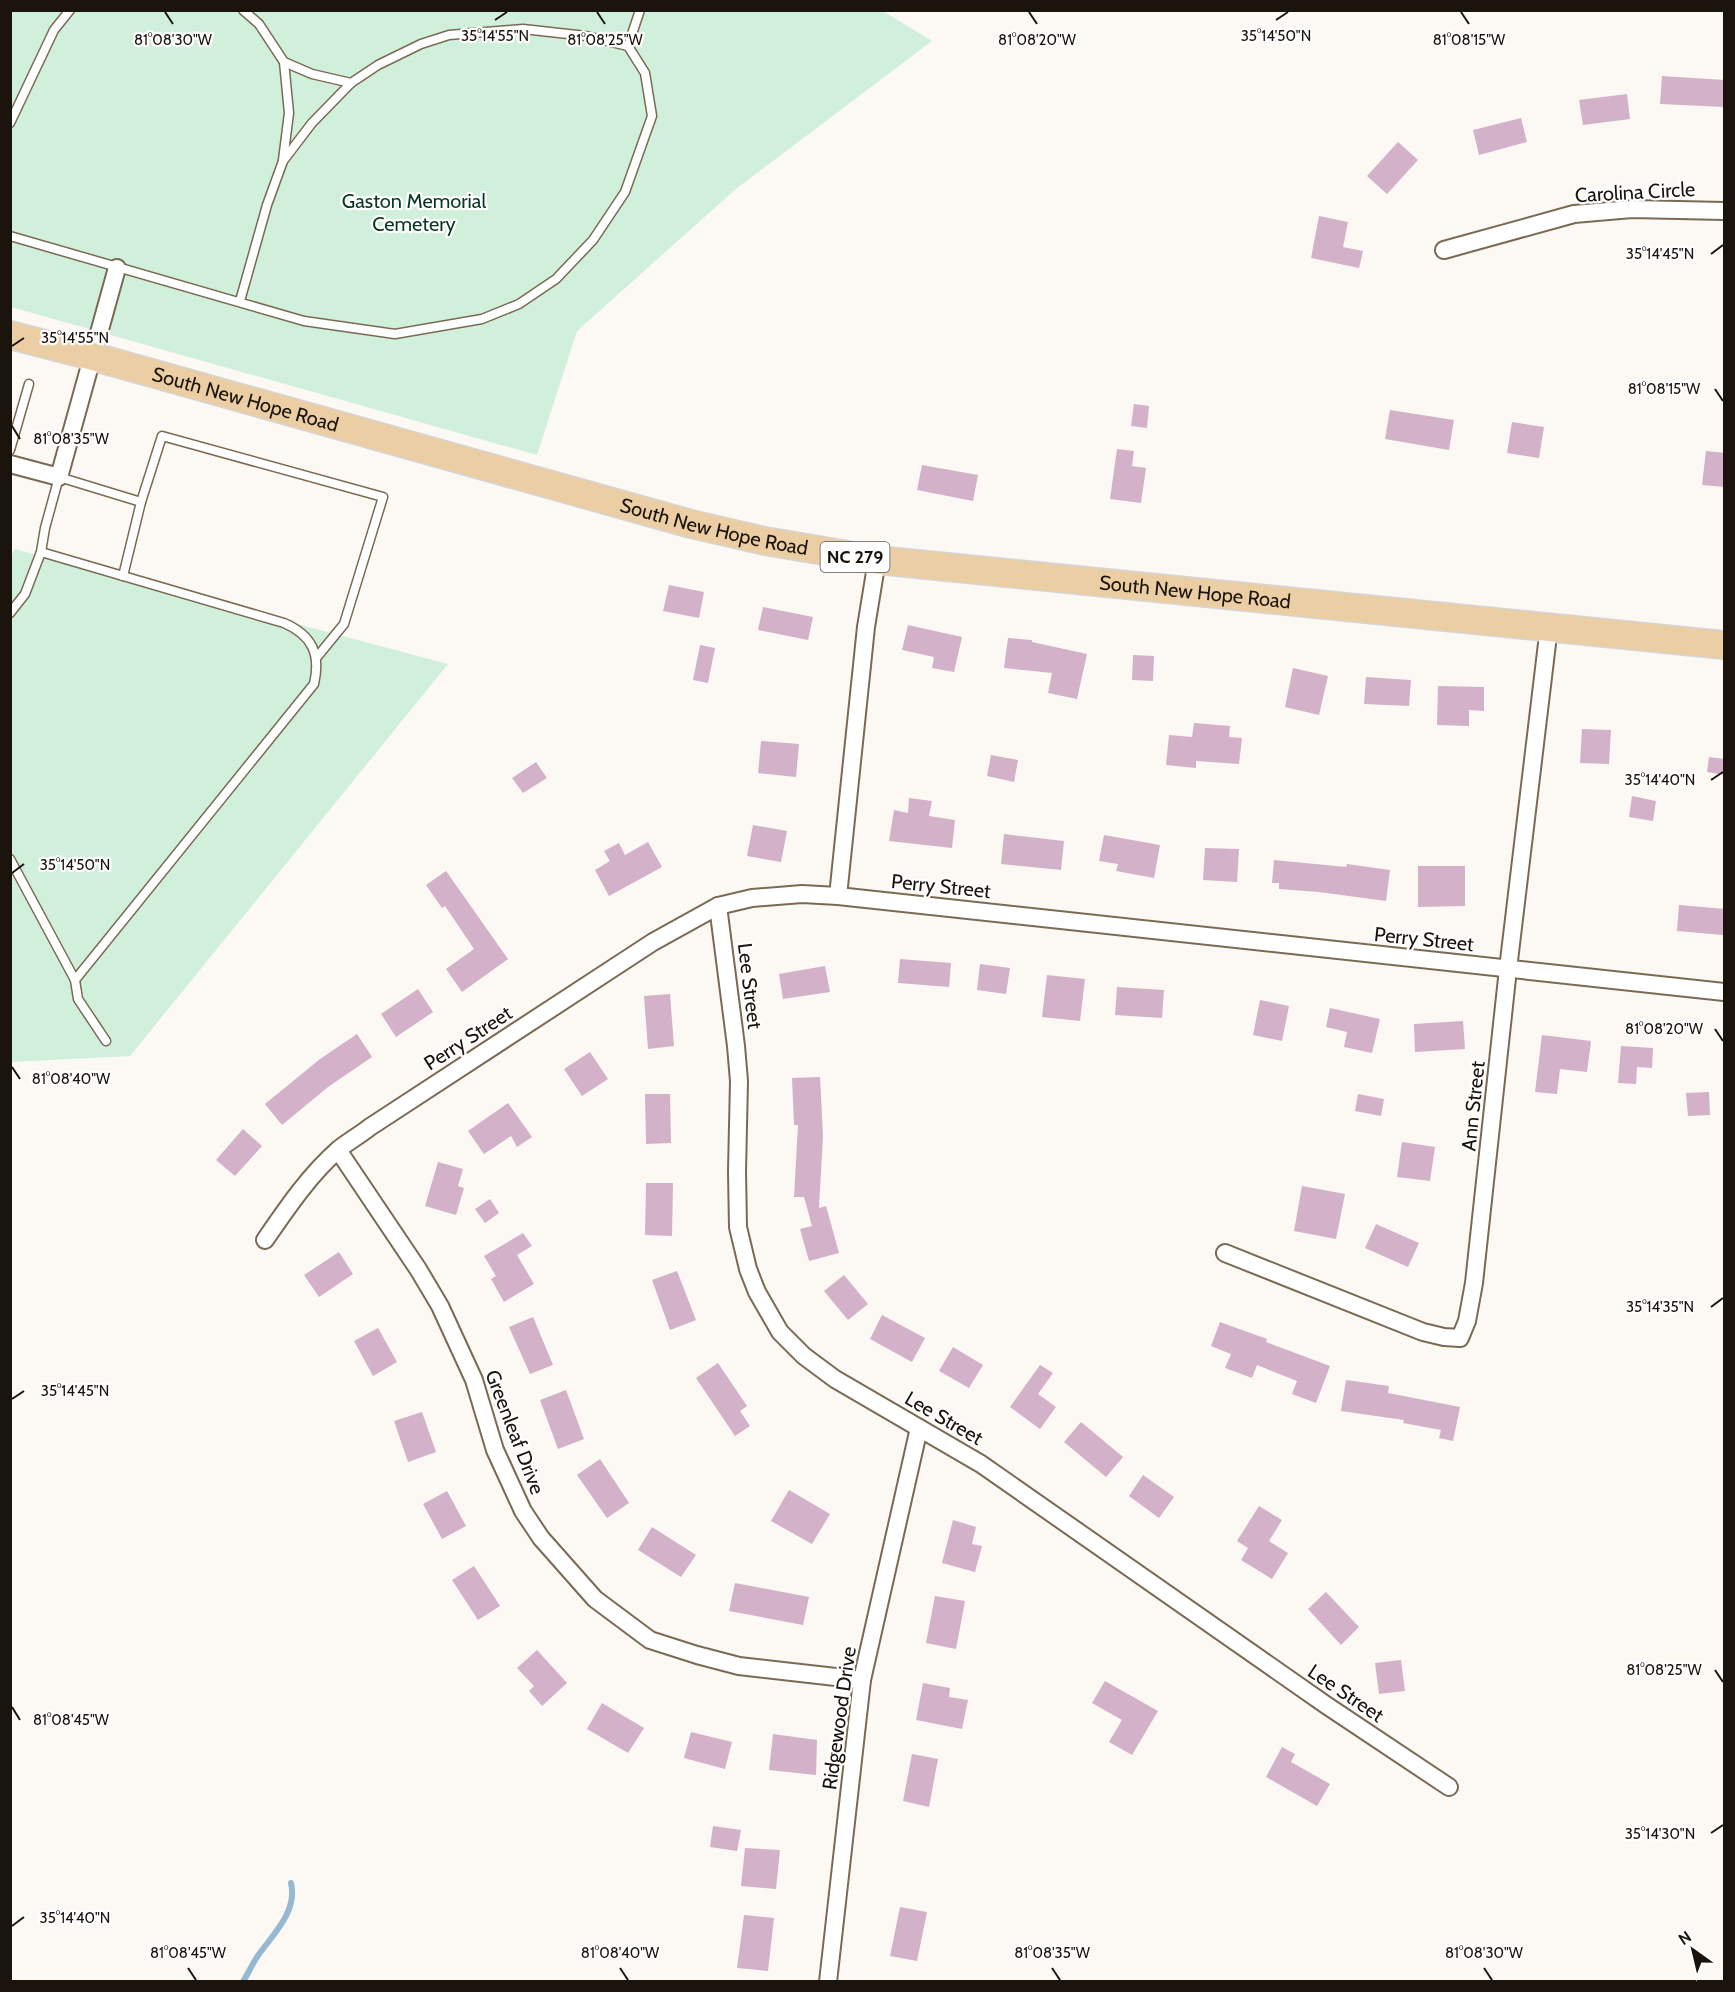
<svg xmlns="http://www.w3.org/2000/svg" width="1735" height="1992" font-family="Cabin,sans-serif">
<rect width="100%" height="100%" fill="#fcf8f3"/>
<g fill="#d1f0dc">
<path d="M881,10L932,41L737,188L577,331L537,455L11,307L10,11Z"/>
<path d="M15,549L448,664L130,1056L11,1062L10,558Z"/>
</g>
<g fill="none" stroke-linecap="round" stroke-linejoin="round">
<path stroke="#97b8d1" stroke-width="6" d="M243,1982C248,1973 252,1965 257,1957C272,1935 298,1912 291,1883"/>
</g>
<g fill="#d3b1c8">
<path d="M1662,76L1725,80V107L1660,104Z"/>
<path d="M1627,94L1630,119L1583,125L1579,100Z"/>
<path d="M1521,118L1527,142L1479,155L1473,130Z"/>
<path d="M1398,142L1418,160L1387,194L1367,176Z"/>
<path d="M1319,216L1348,222L1343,247L1363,251L1359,268L1311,258Z"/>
<path d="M1134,404L1149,406L1147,428L1131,426Z"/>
<path d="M1390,410L1454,420L1449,450L1385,439Z"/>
<path d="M1512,422L1544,427L1539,458L1507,453Z"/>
<path d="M1117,449L1134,451L1132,466L1146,468L1141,503L1110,499Z"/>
<path d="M1706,451L1725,453V487L1702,485Z"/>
<path d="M922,465L978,475L973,501L917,490Z"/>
<path d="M669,585L704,592L699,618L663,611Z"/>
<path d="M763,607L813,617L808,640L758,630Z"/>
<path d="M908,625L962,637L954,672L932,668L934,657L902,650Z"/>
<path d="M1008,638L1032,640V642L1087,654L1077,699L1048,693L1052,673L1004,668Z"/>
<path d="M700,645L715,648L708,683L693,680Z"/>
<path d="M1133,655L1154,656L1153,681L1132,680Z"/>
<path d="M1293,668L1328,676L1319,715L1285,707Z"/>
<path d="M1366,677L1411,680L1409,706L1364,704Z"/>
<path d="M1438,686L1484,687V711L1469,710V726L1437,725Z"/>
<path d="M1194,723L1230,726L1229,737L1242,738L1239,764L1196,761V768L1166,765L1169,735L1192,737Z"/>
<path d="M1582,729L1611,730L1609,764L1580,763Z"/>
<path d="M761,741L799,744L796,777L758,773Z"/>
<path d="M991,755L1018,760L1014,782L987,776Z"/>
<path d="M1709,757L1725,759V775L1707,772Z"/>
<path d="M536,762L547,778L523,793L512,778Z"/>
<path d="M1632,796L1656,801L1653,821L1629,817Z"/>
<path d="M909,798L932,801L929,816L955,820L952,848L889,841L894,810L908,813Z"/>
<path d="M753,825L787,831L781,862L747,856Z"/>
<path d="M1004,834L1064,841L1061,870L1001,864Z"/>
<path d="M1104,835L1160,845L1154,878L1116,871L1118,864L1099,861Z"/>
<path d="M648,842L662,867L609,896L595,870L610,861L604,851L619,843L625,855Z"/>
<path d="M1205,848L1239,849L1237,882L1203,880Z"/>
<path d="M1274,860L1346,867L1347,864L1390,870L1386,901L1319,892L1279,889V883H1272Z"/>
<path d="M1418,866H1465V906L1418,907Z"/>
<path d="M446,871L508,959L462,992L446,969L474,949L445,906L442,908L426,885Z"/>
<path d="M1679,905L1725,909L1723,935L1677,931Z"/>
<path d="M900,959L951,963L949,987L898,983Z"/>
<path d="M980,964L1010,968L1006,994L977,990Z"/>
<path d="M825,966L830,992L783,999L779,974Z"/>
<path d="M1047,975L1085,979L1080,1021L1042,1017Z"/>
<path d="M1117,987L1164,990L1162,1018L1115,1015Z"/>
<path d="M418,989L433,1012L396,1037L381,1014Z"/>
<path d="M670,994L674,1046L648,1049L644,996Z"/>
<path d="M1260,1000L1289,1006L1282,1041L1253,1035Z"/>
<path d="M1330,1008L1380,1019L1372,1053L1344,1047L1347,1032L1326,1027Z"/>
<path d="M1463,1021L1465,1049L1415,1052L1414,1024Z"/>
<path d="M357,1034L372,1057L328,1087L282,1125L265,1104L320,1059Z"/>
<path d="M1542,1035L1591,1041L1587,1072L1560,1069L1557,1094L1535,1092Z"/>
<path d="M1621,1046L1653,1048L1652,1068L1637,1067L1636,1084L1618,1083Z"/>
<path d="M590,1052L608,1079L582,1096L564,1069Z"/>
<path d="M820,1077L823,1136L819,1208L826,1206L839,1253L809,1261L800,1229L812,1226L804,1197H794L798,1125H794L792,1078Z"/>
<path d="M1709,1092L1710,1115L1688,1116L1686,1093Z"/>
<path d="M645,1094H670L671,1143L646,1144Z"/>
<path d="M1358,1094L1384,1099L1381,1116L1355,1111Z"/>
<path d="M508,1103L532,1137L517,1147L511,1136L484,1154L468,1131Z"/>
<path d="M243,1129L262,1146L235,1176L216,1160Z"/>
<path d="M1402,1142L1435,1147L1430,1181L1397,1177Z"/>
<path d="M438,1162L463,1169L458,1186L464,1188L456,1215L425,1206Z"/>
<path d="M646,1183H673L672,1236L645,1235Z"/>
<path d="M1302,1186L1345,1194L1336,1239L1294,1231Z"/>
<path d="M490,1199L499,1213L485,1223L475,1209Z"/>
<path d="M1376,1224L1419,1243L1408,1267L1365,1248Z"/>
<path d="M523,1233L532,1246L517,1255L534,1284L504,1302L491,1279L496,1276L484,1256Z"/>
<path d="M339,1252L353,1274L319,1297L304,1275Z"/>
<path d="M677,1271L696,1320L670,1330L652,1280Z"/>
<path d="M844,1275L868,1304L848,1320L824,1291Z"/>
<path d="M882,1315L925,1338L912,1362L870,1339Z"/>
<path d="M533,1317L553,1365L530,1374L509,1327Z"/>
<path d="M1220,1322L1267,1339L1266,1342L1330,1366L1316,1403L1292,1394L1297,1381L1257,1365L1252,1378L1225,1368L1231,1354L1211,1346Z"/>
<path d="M378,1328L397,1362L373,1376L354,1341Z"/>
<path d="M953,1347L983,1365L969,1388L939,1371Z"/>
<path d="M718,1363L747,1406L740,1411L750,1426L735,1436L696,1378Z"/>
<path d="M1040,1365L1053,1373L1038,1394L1056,1407L1040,1429L1010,1407Z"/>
<path d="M1346,1380L1389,1386L1388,1393L1460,1407L1453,1441L1439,1438L1441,1430L1403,1423L1404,1420L1341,1411Z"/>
<path d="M566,1390L584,1439L558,1449L540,1400Z"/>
<path d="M422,1412L436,1452L408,1462L394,1421Z"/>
<path d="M1081,1422L1123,1457L1106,1477L1064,1442Z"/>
<path d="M600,1459L629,1503L607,1518L577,1475Z"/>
<path d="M1143,1475L1174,1497L1159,1518L1129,1496Z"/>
<path d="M789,1490L830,1514L812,1544L771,1521Z"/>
<path d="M447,1491L466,1526L442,1539L423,1504Z"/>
<path d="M1259,1506L1282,1520L1269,1541L1288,1553L1272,1579L1241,1560L1248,1548L1237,1541Z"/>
<path d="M953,1520L976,1527L972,1544L982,1546L975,1572L942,1563Z"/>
<path d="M652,1527L696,1555L681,1577L638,1550Z"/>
<path d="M474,1566L500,1606L478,1620L452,1580Z"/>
<path d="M735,1583L809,1597L803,1625L729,1611Z"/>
<path d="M1326,1592L1359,1627L1341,1645L1308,1609Z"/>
<path d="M935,1596L965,1601L956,1649L926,1643Z"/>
<path d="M537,1650L567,1683L542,1706L529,1691L534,1686L517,1668Z"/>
<path d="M1401,1660L1405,1691L1379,1694L1375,1663Z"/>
<path d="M1105,1681L1158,1711L1132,1755L1109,1742L1122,1720L1092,1703Z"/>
<path d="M923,1683L950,1688L949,1697L968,1700L962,1729L916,1720Z"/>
<path d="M602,1703L644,1728L628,1753L587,1729Z"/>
<path d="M691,1732L732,1742L725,1769L684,1758Z"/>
<path d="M773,1734L817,1740L816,1775L769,1770Z"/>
<path d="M1282,1747L1295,1754L1291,1762L1330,1784L1317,1806L1266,1777Z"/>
<path d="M912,1754L938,1759L929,1807L903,1801Z"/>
<path d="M713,1826L741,1830L737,1851L710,1847Z"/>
<path d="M745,1848L780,1850L776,1889L741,1886Z"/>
<path d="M900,1907L927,1912L917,1961L890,1956Z"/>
<path d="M744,1915L774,1918L768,1971L737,1968Z"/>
</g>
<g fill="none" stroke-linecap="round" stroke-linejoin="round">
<g stroke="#7a6a54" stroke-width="11">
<g id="lane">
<path d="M243,10L259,24L284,62L312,74L351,83L378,65L421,44L449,35L523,29L586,36L628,46"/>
<path d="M10,123L54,30L70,10"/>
<path d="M283,160L289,113L284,62"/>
<path d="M10,236L304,321L395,334L482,319L519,304L556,279L593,240L625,192L652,116L645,73L628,46L640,10"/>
<path d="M240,301L267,205L283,161L312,123L351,83"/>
<path d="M10,450L29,384"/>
<path d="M141,502L162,436L383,497L344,624L317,657"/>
<path d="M41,552L284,623C312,635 321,654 314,684L75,980"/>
<path d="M10,613L25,594L41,552L45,528L59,477L141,502L123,576"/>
<path d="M10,859L75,980L78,999L106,1041"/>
</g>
</g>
<g stroke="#7a6a54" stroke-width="20">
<g id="street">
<path d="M1444,250L1574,214L1632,209L1724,211"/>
<path d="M10,464L59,477L117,268"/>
<path d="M838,896L866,627L877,560"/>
<path d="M718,906L736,1046L739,1081L737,1171L738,1227L748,1269L757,1292L780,1332L804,1356L835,1379L981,1464L1326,1705L1449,1787"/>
<path d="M338,1150L418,1269L440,1306L474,1380L495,1450L523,1511L541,1538L595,1599L650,1640L697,1655L739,1666L862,1680"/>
<path d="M265,1240C287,1208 310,1174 339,1149C349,1141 360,1135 370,1127L653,942L718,906L752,898L802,894L838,896L1724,992"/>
<path d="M1225,1253L1423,1332L1444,1337L1460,1338L1467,1321L1474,1283L1508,969L1549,627"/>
<path d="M828,1982L862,1680L919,1428"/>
</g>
</g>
<g stroke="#d6d5d3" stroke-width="30">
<g id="primary">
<path id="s1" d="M10,335L91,356L691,524L765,541L877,560L1724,645"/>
</g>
</g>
<use href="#lane" stroke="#fff" stroke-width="8"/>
<use href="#street" stroke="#fff" stroke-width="16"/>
<use href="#primary" stroke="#eccea5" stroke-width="27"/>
</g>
<path fill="none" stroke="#1b140c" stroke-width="2" d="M165,12L173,24M597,12L605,24M1029,12L1037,24M1461,12L1469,24M495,20L507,12M1276,20L1288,12M1711,254L1723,245M12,346L24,338M1715,389L1723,401M12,426L20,439M1711,780L1723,772M12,873L24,864M1715,1029L1723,1041M12,1067L20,1079M1711,1307L1723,1298M12,1399L24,1391M1715,1670L1723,1682M12,1707L20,1720M1711,1833L1723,1825M12,1926L24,1917M188,1968L196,1980M620,1968L628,1980M1052,1968L1060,1980M1484,1968L1492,1980"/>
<g text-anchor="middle" stroke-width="4.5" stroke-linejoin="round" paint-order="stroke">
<rect fill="#fff" stroke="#5f5a55" stroke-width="1.5" x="820.5" y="542" width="69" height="30" rx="4.5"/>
<g font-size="18" font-weight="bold" fill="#1b140c">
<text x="855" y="563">NC 279</text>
</g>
<g font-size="20" fill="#1b140c" stroke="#fff">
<text transform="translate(1635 192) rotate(-3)" y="7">Carolina Circle</text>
<text dy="7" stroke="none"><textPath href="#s1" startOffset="244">South New Hope Road</textPath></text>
<text dy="7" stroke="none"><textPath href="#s1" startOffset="730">South New Hope Road</textPath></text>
<text dy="7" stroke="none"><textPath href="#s1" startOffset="1216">South New Hope Road</textPath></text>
<text transform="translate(941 886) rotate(6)" y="7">Perry Street</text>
<text transform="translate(1424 939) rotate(6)" y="7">Perry Street</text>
<text transform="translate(750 986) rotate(83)" y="7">Lee Street</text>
<text transform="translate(468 1038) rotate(-33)" y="7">Perry Street</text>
<text transform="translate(1473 1106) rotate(-84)" y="7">Ann Street</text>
<text transform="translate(944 1418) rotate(30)" y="7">Lee Street</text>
<text transform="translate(515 1432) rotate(69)" y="7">Greenleaf Drive</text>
<text transform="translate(1346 1693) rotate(34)" y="7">Lee Street</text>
<text transform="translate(839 1718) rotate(-82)" y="7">Ridgewood Drive</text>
</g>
<g font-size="20" fill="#093822" stroke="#fff">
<text x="414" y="208">Gaston Memorial<tspan x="414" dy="23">Cemetery</tspan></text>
</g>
</g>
<g font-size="15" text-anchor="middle" fill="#1b140c" stroke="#fff" stroke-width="4.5" stroke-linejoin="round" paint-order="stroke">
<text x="495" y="41">35°14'55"N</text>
<text x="1276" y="41">35°14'50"N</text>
<text x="173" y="45">81°08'30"W</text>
<text x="605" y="45">81°08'25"W</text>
<text x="1037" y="45">81°08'20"W</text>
<text x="1469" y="45">81°08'15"W</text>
<text x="1660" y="259">35°14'45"N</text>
<text x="75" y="343">35°14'55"N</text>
<text x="1664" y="394">81°08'15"W</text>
<text x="71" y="444">81°08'35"W</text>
<text x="1660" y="785">35°14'40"N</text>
<text x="75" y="870">35°14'50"N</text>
<text x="1664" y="1034">81°08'20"W</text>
<text x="71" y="1084">81°08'40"W</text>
<text x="1660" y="1312">35°14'35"N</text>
<text x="75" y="1396">35°14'45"N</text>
<text x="1664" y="1675">81°08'25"W</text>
<text x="71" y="1725">81°08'45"W</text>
<text x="1660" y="1839">35°14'30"N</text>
<text x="75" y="1923">35°14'40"N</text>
<text x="188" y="1958">81°08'45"W</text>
<text x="620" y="1958">81°08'40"W</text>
<text x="1052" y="1958">81°08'35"W</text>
<text x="1484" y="1958">81°08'30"W</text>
</g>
<rect width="1735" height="1992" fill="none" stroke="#1b140c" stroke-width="24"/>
<g transform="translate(1693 1950) rotate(326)" stroke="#ffffff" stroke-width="4.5" paint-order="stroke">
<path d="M0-4.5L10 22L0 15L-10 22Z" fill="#1b140c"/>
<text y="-9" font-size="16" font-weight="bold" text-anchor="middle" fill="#1b140c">N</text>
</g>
</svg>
